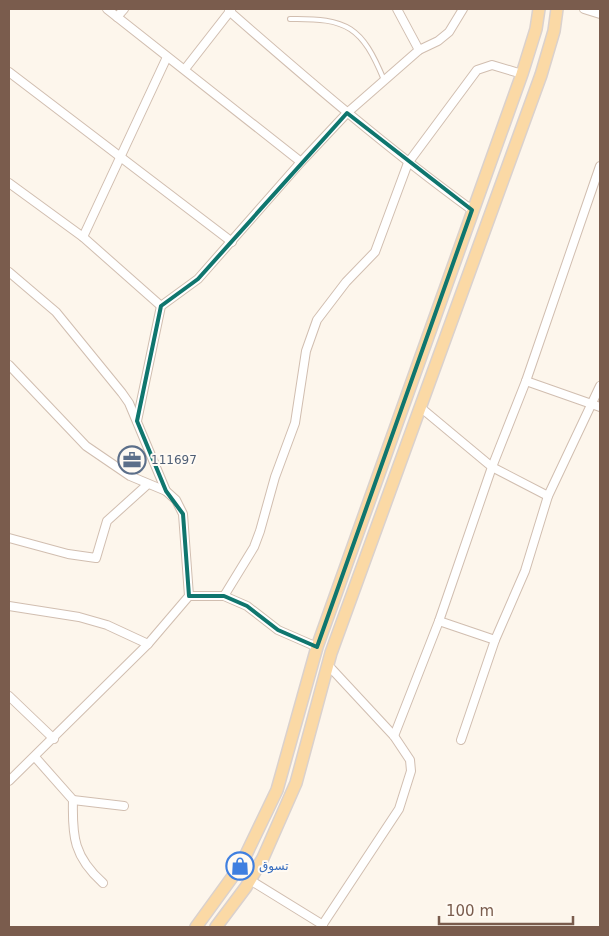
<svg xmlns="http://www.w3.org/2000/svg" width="609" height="936" font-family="'DejaVu Sans',Cairo,sans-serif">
<rect width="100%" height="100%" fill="#fdf6ec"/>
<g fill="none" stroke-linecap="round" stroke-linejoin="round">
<g stroke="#d1beb0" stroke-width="6">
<path id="lane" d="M290,19C348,18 362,27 384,80"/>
</g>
<g stroke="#d1beb0" stroke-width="10">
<g id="street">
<path d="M107,9L301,162"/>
<path d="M397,9L419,50"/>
<path d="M584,9L600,14"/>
<path d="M229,11C308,80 387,148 472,210"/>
<path d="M117,17L124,9"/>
<path d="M185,69L231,10"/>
<path d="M9,72L232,242"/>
<path d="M9,183L83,237L161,306"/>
<path d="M83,237L167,57"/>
<path d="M9,272L56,312L122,393L129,403L166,491"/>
<path d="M9,365L86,446L130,476L166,491L176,500L183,514L189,596L148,644L9,781"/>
<path d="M526,381L600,407"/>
<path d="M420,407L492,467L548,496"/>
<path d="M137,421L161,306L198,279L301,162L347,113L419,50L438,41L449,32L463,9"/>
<path d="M9,538L68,554L96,558L107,521L148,484"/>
<path d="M189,596H224L247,606L278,630L317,647"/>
<path d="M224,596L254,547L260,531L275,477L295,423L306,351L317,320L346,282L375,252L408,163L477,70L492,65L522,74"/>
<path d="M9,606L79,617L107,625L148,644"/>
<path d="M439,621L495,640"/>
<path d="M9,696L54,739"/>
<path d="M394,736L439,621L492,467L526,381L600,166"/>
<path d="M461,740L495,640L525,571L548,496L600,386"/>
<path d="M35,757L73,800C72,837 74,857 103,883"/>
<path d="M73,800L124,806"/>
<path d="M250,880L323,925"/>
<path d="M321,927L399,809L411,771L410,760L394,736L328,665"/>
</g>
</g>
<g stroke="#dad1cd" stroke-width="14">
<g id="primary">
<path d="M196,927L241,865L277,790L317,647L522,74L536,29L539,9"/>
<path d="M216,927L246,887L263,858L296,783L331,653L541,75L554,31L557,9"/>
</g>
</g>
<use href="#lane" stroke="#fff" stroke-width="4"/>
<use href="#street" stroke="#fff" stroke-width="8"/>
<use href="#primary" stroke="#fbd9a5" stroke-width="11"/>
</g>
<path fill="none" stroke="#0f766e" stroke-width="4" stroke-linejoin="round" d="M347,113L472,210L317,647L278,630L247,606L224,596H189L183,514L166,491L137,421L161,306L198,279Z"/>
<defs>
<g id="office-ring" transform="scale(1.4375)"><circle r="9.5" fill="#fffaf3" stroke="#5c6f8a" stroke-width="1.5"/><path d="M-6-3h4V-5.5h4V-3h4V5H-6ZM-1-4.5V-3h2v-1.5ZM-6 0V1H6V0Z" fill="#5c6f8a"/></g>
<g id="shop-ring" transform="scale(1.4375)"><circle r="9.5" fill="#fffaf3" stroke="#3f7fe0" stroke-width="1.5"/><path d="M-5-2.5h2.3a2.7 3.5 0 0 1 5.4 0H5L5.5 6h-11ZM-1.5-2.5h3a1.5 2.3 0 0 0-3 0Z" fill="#3f7fe0"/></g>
</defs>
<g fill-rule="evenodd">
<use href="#office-ring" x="132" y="460"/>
<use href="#shop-ring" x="240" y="866"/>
</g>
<g text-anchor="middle" stroke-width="4" stroke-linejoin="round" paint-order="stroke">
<g font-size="12" fill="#4e5e75" stroke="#fffaf3" text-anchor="start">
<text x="151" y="464">111697</text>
</g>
<g font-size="12" fill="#366cbe" stroke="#fffaf3" text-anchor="start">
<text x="259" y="870">تسوق</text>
</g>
</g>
<rect width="609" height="936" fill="none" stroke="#7a5c4d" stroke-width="20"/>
<path d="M439 916v8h134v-8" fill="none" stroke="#7a5c4d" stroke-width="2.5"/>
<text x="446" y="916" font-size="15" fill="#7a5c4d" stroke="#fffaf3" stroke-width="4" paint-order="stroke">100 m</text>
</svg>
